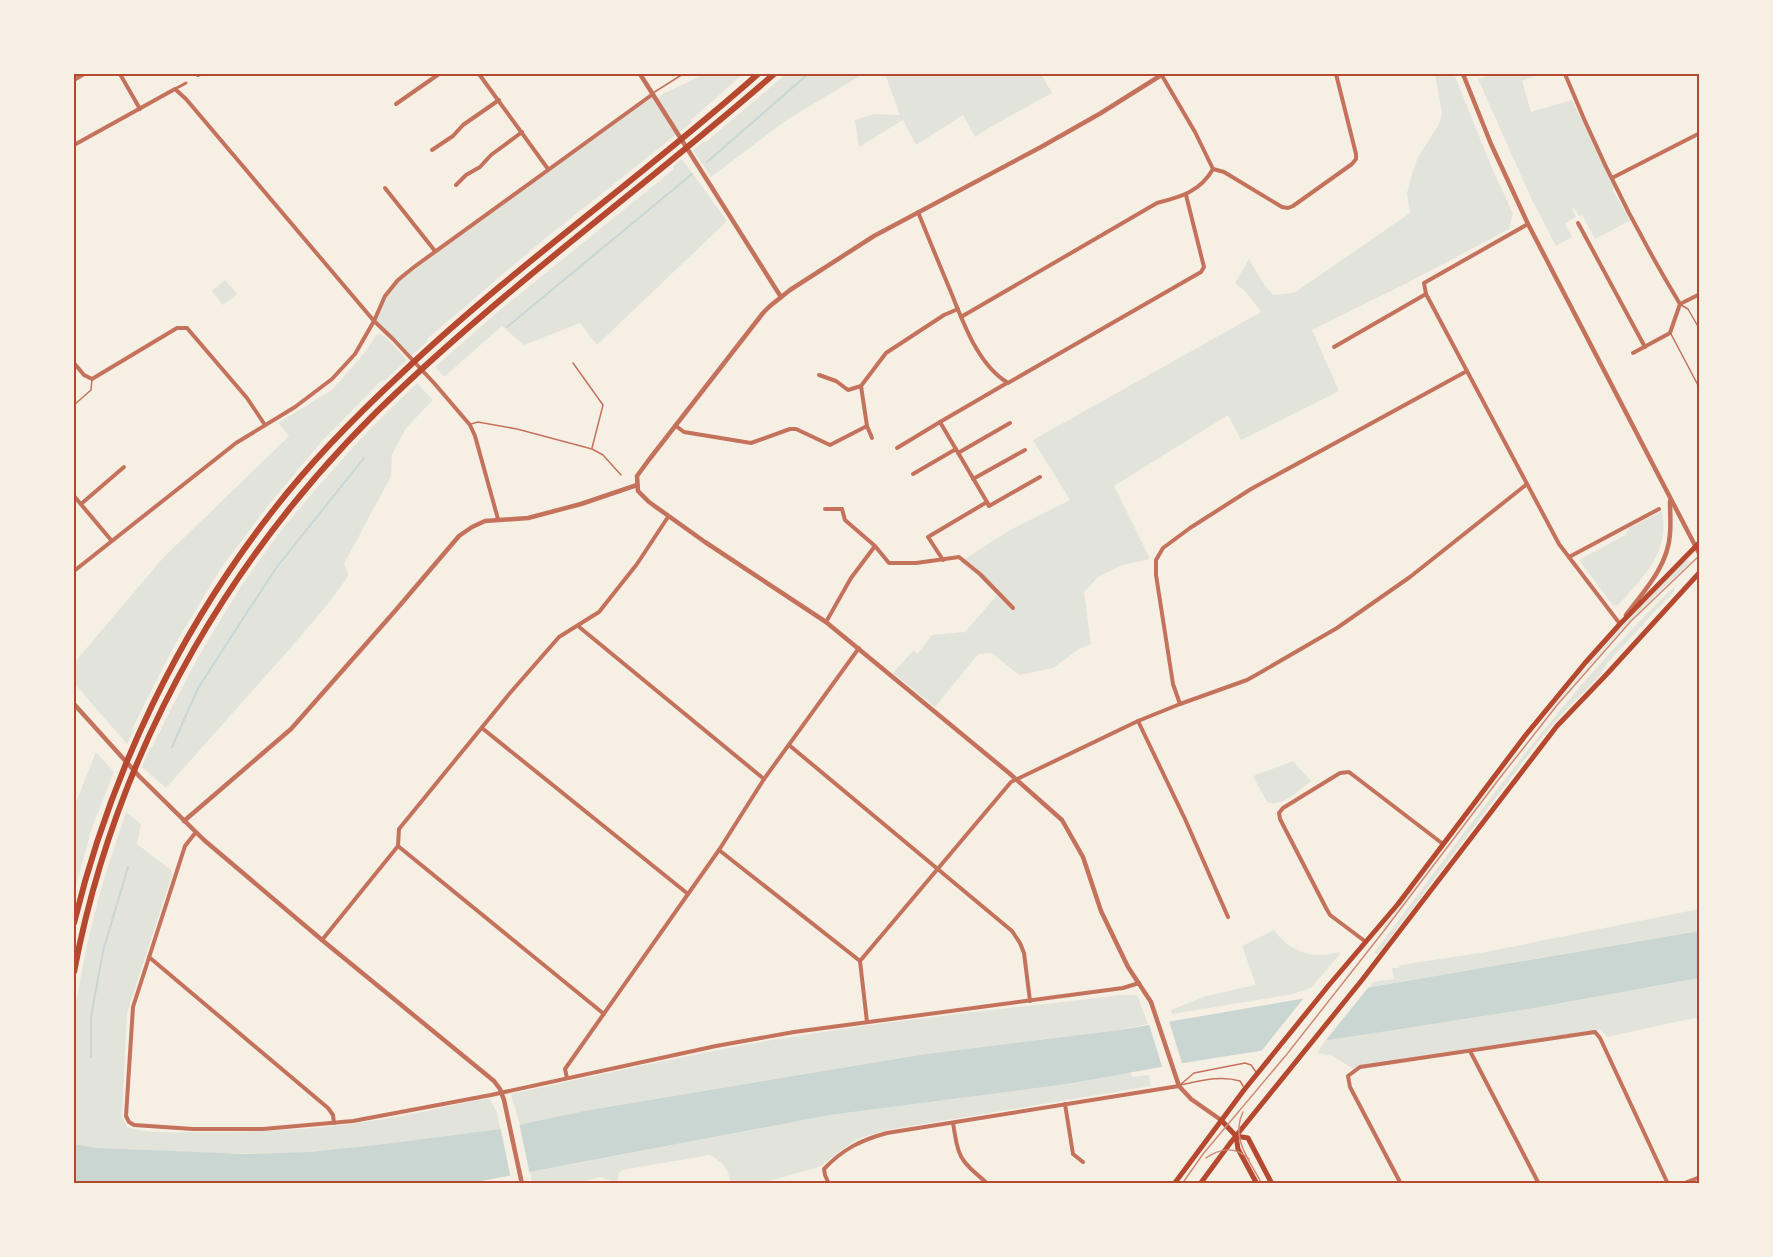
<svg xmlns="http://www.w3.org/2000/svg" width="1773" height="1257" font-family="Overpass,sans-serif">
<rect width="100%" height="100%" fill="#f6efe4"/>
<g fill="#e2e4dc">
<path d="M704,74H743L691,120L692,122L542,241L427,339L428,341L410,357L374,321L385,296L398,280L653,94L657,99L663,94Z"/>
<path d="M786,74H863L785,121L711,177L693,150L705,141L706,142Z"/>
<path d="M885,74H1041L1052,93L992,126L975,137L963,115L916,145L903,120L859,147L855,120L875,114L900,115Z"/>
<path d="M1435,74H1454L1492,168L1513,214L1509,229L1411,281L1312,330L1339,391L1241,440L1228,415L1114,486L1150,559L1122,565L1098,577L1084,592L1091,644L1079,649L1053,668L1019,675L992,653L978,654L935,707L893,673L913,651L918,653L932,635L965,632L997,595L977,575L960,562L1010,530L1070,500L1033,440L1261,312L1246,292L1235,283L1249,259L1263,283L1273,295L1294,293L1410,213L1407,193L1412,174L1418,157L1439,124L1442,113Z"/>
<path d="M1496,74H1540L1522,81L1531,112L1572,100L1615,188L1612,190L1631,220L1595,239L1582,215L1579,216L1574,208L1572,209L1576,217L1565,224L1572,237L1556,246L1531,198L1478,79Z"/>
<path d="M682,159L727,221L597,345L580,323L524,345L502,326L444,377L435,367L494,315L674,169L673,167Z"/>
<path d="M225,280L237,294L223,305L212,291Z"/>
<path d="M380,334L386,337L407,360L384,381L382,380L322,441L270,503L221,568L174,646L132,729L134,730L127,744L74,683V663L163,558L289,436L278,423L332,390L367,350L376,335Z"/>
<path d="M417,383L433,400L406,428L392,455L391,476L344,564L349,575L331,600L295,643L166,788L142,767L150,748H152C190,668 233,591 289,521C315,489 343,458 371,428C386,413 402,398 417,383Z"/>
<path d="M1662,511C1670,553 1644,576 1618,605L1613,606L1580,561L1581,559L1625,535L1629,528Z"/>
<path d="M1685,560L1691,562C1572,669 1480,802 1384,929L1383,928L1556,703L1615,634Z"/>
<path d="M1673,588L1675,590L1609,661L1597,679L1564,712L1541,738L1377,955L1374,953C1469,828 1559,697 1673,588Z"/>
<path d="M96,752L114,772L93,825L74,892V807Z"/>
<path d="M1293,761L1311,781C1299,790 1282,808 1267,802L1253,776Z"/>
<path d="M126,812L141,824L137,844L171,870L172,875L127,1013L122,1116L127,1127C147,1134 174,1132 195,1132C250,1133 305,1130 359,1123C401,1117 443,1107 484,1099H490L497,1113L500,1129C437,1137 373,1149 309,1152C238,1156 167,1151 97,1148L74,1144V1011L87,945L102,885Z"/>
<path d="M1699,909V931L1370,987L1373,982L1394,979L1392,968H1399L1400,965L1486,952Z"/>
<path d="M1274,930C1289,952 1314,960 1339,952L1340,954L1311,988L1289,995L1172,1014L1171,1010L1206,996L1256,985L1242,946Z"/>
<path d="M1699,978V1017L1607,1037L1600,1029L1595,1032L1355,1070L1333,1056L1317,1053L1325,1041L1451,1019L1534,1008Z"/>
<path d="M1121,995H1137L1148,1024L1120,1030L926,1054L584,1111L520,1125L511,1094C600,1075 689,1054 778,1039C892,1020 1007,1009 1121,995Z"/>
<path d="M1130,1072L1132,1077L1149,1075L1151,1086L887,1130L857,1139L819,1167L762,1183H731C728,1168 723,1163 710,1155L622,1170L619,1173L617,1183L600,1177L578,1183H532L530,1172L830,1115L1067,1084Z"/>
</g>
<path fill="#c9d6d2" d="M1699,931V978L1534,1008L1183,1063L1067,1084L830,1115L471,1183H74V1144L97,1148L247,1154L310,1152L386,1144L500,1129L584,1111L926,1054L1120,1030Z"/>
<g fill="#f6efe4">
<path d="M1371,984L1322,1045L1259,1054L1307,994Z"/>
<path d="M1168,1018L1183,1066L1163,1070L1148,1021Z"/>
<path d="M519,1122L530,1175L511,1179L500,1126Z"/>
</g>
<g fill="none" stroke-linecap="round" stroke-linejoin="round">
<g stroke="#c9d6d2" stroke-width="2">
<path d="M707,162L808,74"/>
<path d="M507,327L692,174"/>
<path d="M172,747L198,688L276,568L364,458"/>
<path d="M91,1057V1017L103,951L128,867"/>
</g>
<g stroke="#c5725c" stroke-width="1.5">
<path d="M653,93L683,74"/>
<path d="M1681,305L1688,309L1700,330"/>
<path d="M1671,334L1700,389"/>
<path d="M573,363L603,405L592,448"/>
<path d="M74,405L91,390L92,379"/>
<path d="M471,424L478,422L517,429L592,449L603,455L621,475"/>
<path d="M1180,1085L1194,1073L1245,1063L1251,1065L1256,1072"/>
<path d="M1180,1085C1200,1081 1220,1075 1240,1081L1243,1086"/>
</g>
<path stroke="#c5725c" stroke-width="3" d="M175,89L186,83"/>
<g stroke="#c5725c" stroke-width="4">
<path d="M120,74L140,109"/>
<path d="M479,74L548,169"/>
<path d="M1161,74L1195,132L1213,169L1224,172L1282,207L1288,208L1293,206L1352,164L1356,159V154L1336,74"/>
<path d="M1565,74C1597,153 1636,231 1680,304L1670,333L1633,353"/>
<path d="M198,75L200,74"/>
<path d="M74,80L84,74"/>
<path d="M396,104L439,74"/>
<path d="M74,145L175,89L186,99L374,321L393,339L434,383L470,425L475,436L498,519"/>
<path d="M432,150L453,136L463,125L499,100"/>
<path d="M1612,178L1700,133"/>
<path d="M456,185L466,175L480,167L491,155L522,132"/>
<path d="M385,188L435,251"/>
<path d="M918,212C928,237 938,261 948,285C962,318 976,364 1008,383L1201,272L1204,267L1186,195"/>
<path d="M1578,223L1645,347"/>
<path d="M1528,224L1424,283L1426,294L1559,544L1620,624"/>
<path d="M1680,304L1700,294"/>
<path d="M961,317L1157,203C1180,197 1200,192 1213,169"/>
<path d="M1334,347L1426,294"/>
<path d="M74,363L84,375L92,379L177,328H187L247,398L265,425"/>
<path d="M819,375L836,381L848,390L861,386"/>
<path d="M676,426L684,432L751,443L790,429H796L830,445L867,426"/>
<path d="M872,438L867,426L861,386L886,353L944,315L958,309"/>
<path d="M897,448L940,422"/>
<path d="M958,453L1010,423"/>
<path d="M913,474L956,449"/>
<path d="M973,479L1025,450"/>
<path d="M74,496L111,540"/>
<path d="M987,502L989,506L1040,477"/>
<path d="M81,504L124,467"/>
<path d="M825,509H842L845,520L875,546L889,563H916L959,557L980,574L1013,608"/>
<path d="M1569,557L1659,509"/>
<path d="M943,560L928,537L987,502L940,422L1007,383"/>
<path d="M74,571L236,443L295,407L332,379L355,354L374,321L385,296L398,280L414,267L653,94"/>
<path d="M826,622L851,578L875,546"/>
<path d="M578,626L764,779"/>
<path d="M1180,704L1173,684L1156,575V560L1163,548L1190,528L1251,489L1467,371"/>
<path d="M1138,721L1185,819L1228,917"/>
<path d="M482,728L688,894"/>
<path d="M789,745L1012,931L1020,943L1024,953L1030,1001"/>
<path d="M196,832L185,846L133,1007L126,1116L129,1122L134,1125L193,1129H263L353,1121L491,1095L716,1046L794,1032L1123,988L1139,983"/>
<path d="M398,846L604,1014"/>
<path d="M719,850L860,961L867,1022"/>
<path d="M322,940L398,846L399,829L510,693L559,637L599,612L637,564L668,517"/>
<path d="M1366,942L1330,915L1326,908L1280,819L1279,813L1283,808L1340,773L1349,772L1443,844"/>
<path d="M149,957L328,1108L333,1115L334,1123"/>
<path d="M860,961L1011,782L1138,721L1180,704L1247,680L1263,671L1337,628L1410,577L1527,484"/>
<path d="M1470,1051L1539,1184"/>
<path d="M567,1078L565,1069L719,850L764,779L859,648"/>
<path d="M1065,1104L1073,1154L1083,1162"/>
<path d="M953,1123C959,1160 959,1159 988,1184"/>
<path d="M829,1184L825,1175L824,1169C843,1149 861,1140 887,1133L1179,1086"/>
<path d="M1401,1184L1350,1087L1348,1076L1360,1067L1595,1032L1600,1038L1668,1184"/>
<path d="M1682,1184L1700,1177"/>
</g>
<g stroke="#c5725c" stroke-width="4.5">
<path d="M640,74L781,297"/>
<path d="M1163,74L1101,113L1041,147L874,236L790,290L770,306L763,313L648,461L637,476L638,491L649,502L705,542L826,622L1009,773L1062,820L1083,857L1101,911L1128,967L1151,1002L1179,1086L1191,1099L1221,1120"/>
<path d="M1463,74L1491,144L1528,224L1700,555"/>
<path d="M1626,615C1644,591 1668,566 1670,534C1671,523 1670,512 1670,501"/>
<path d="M74,704L139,776L204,840L322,940L494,1081L500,1089L504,1100L522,1184"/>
<path d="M184,821L291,729L395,611L459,536L472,527L485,521L528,518L581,504L637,485"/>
</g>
<g stroke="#b5482f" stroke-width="5">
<path d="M1221,1120L1236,1136L1238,1149L1257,1184"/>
<path d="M1236,1136L1248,1138L1272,1184"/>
<path d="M1174,1184L1244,1090L1329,985L1398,904L1525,736L1585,663L1620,624L1700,542"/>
<path d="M1200,1184L1231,1142L1362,980L1557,726L1606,675L1700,572"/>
</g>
<g stroke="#b5482f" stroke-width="6">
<path d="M74,923C111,772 179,630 275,508C313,459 357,415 402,373C515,266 642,177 758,74"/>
<path d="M74,972C118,741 238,538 410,380C526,272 655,178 774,74"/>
</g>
<g stroke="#cf8b77" stroke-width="1.5">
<path d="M1243,1112C1230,1138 1250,1161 1262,1184"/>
<path d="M1206,1158C1221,1148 1235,1146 1249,1159"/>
<path d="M1182,1184L1203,1154L1287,1054L1383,932L1499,779L1558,704L1631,621L1700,555"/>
</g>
</g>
<rect width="1773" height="1257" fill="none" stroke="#f6efe4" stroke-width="150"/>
<rect x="75" y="75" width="1623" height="1107" fill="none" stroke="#b5482f" stroke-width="2"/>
</svg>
